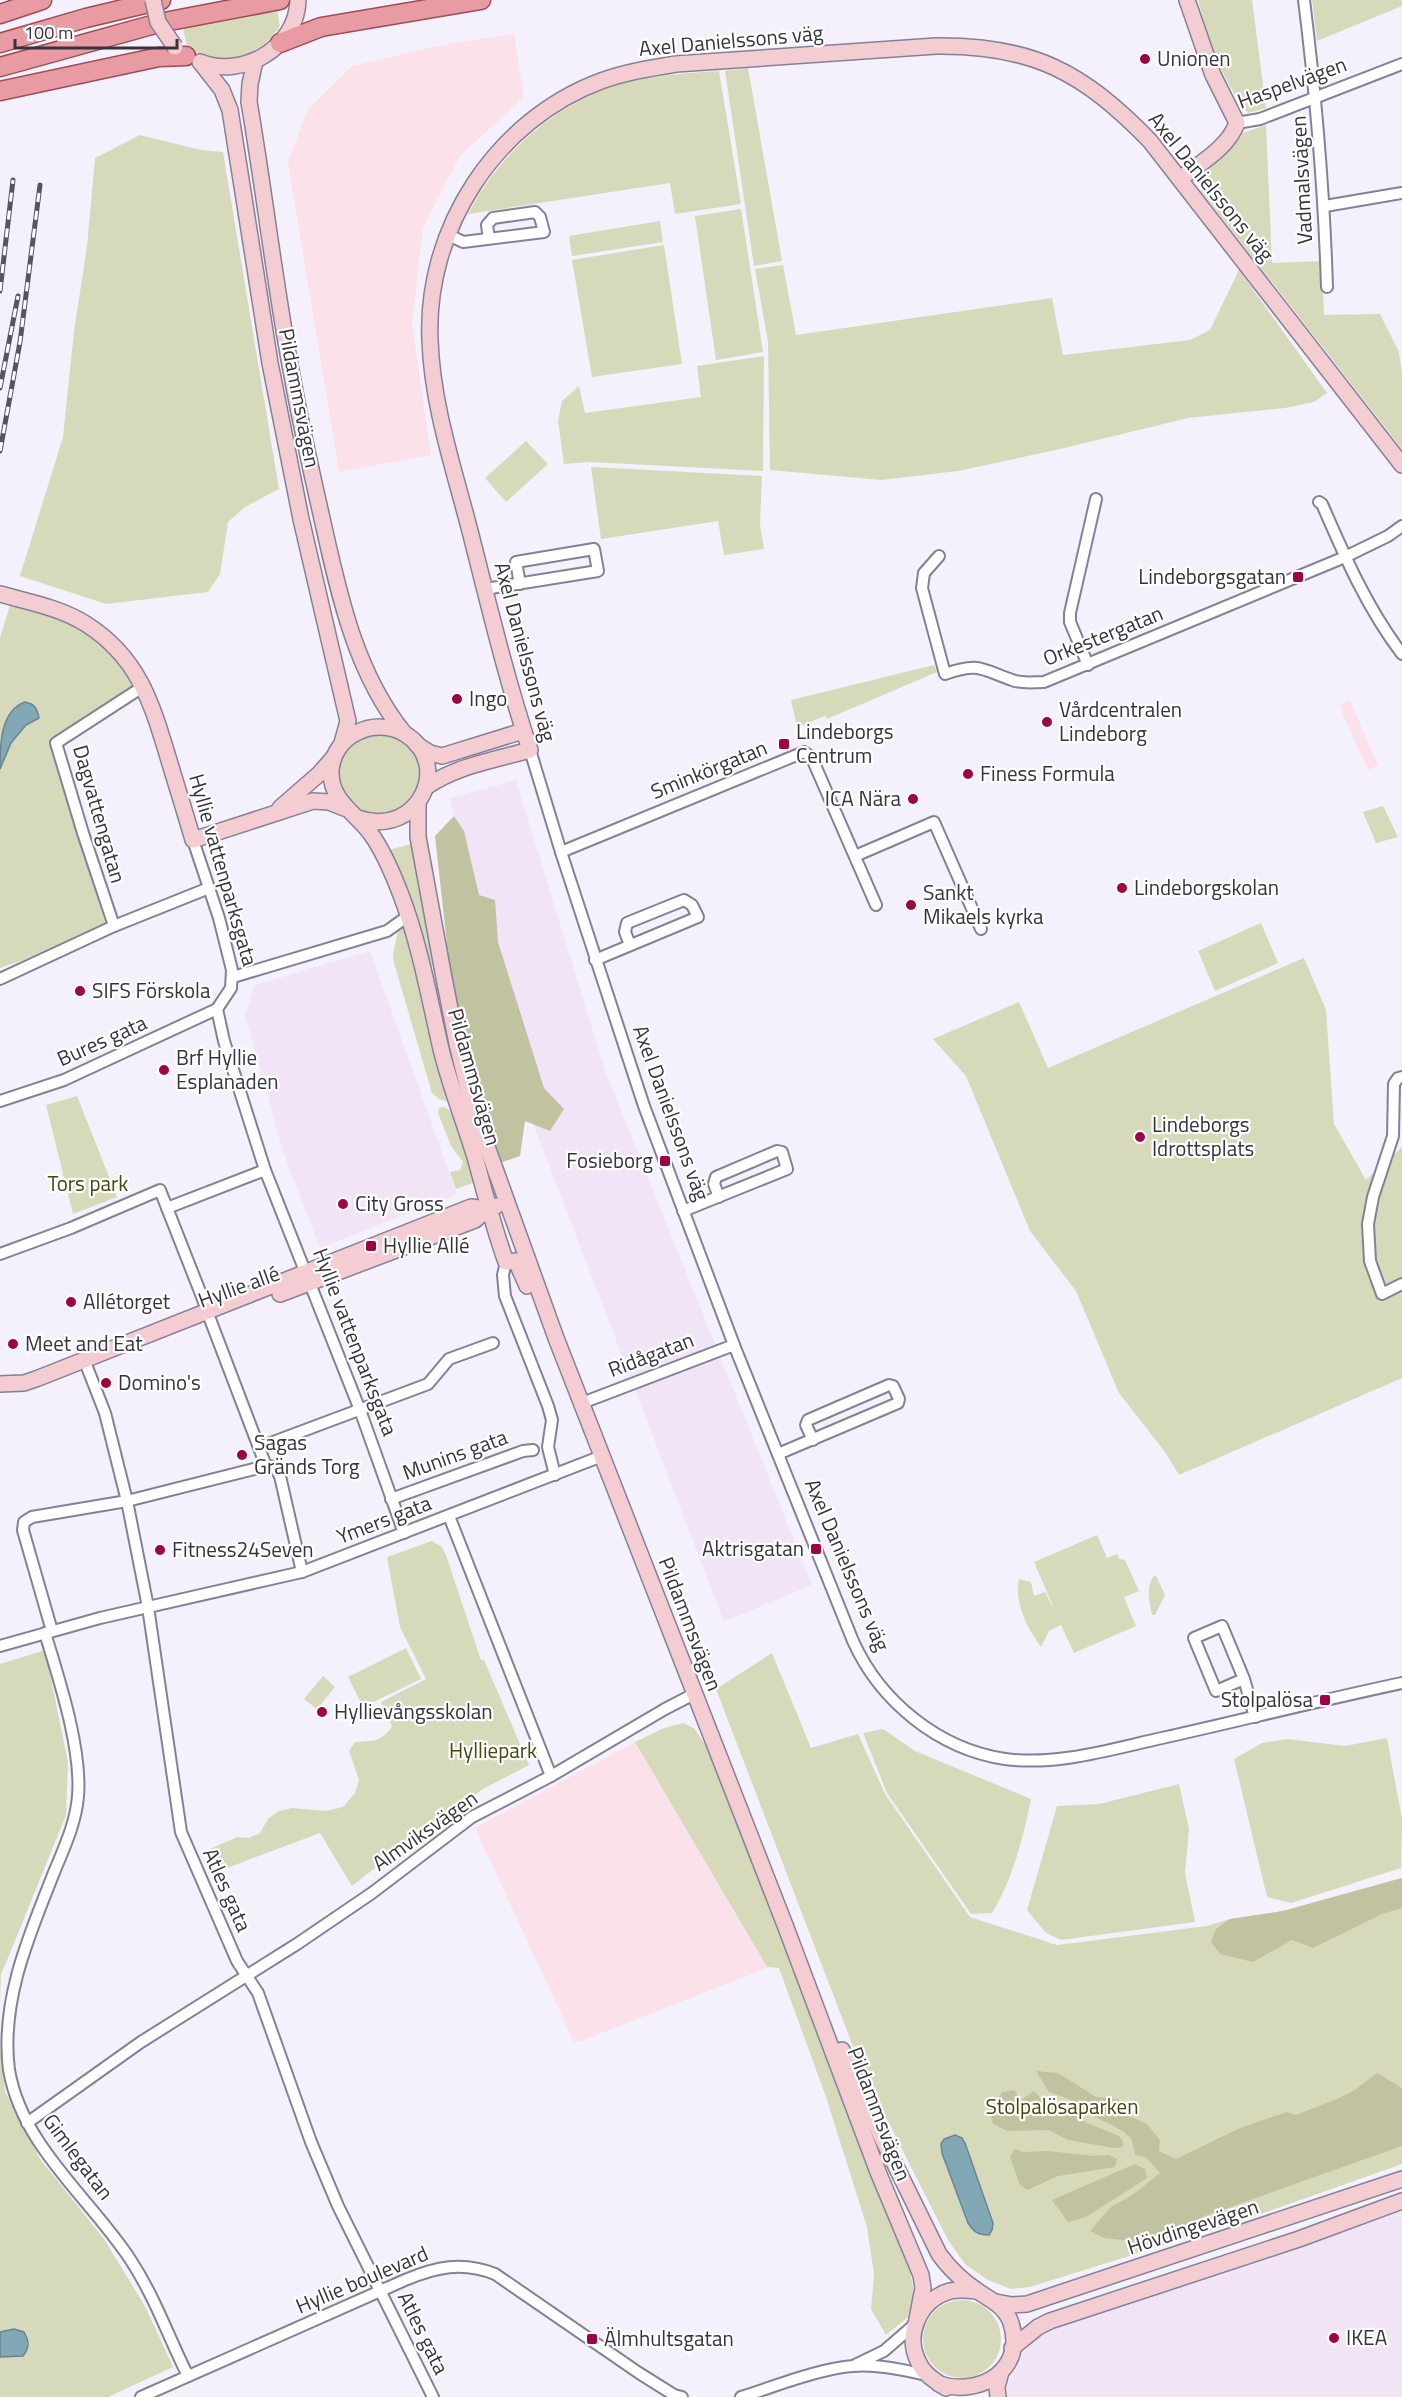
<svg xmlns="http://www.w3.org/2000/svg" width="1402" height="2397" font-family="'Titillium Web',sans-serif">
<rect width="100%" height="100%" fill="#f4f1fc"/>
<g fill="#f1e4f7">
<path d="M516,780L605,1070L812,1585L724,1622L529,1113L450,798Z"/>
<path d="M370,951L457,1194L320,1248L283,1152L245,1015L255,985Z"/>
<path d="M1402,2211V2397H1007L1008,2382L1023,2353L1033,2341L1064,2323Z"/>
</g>
<g fill="#fbe1ea">
<path d="M514,34L524,97L460,156L423,228L412,323L431,455L339,472L288,162L308,109L352,66L447,44Z"/>
<path d="M1350,701L1378,765L1368,770L1339,705Z"/>
<path d="M635,1742L767,1968L581,2041L574,2042L475,1828Z"/>
</g>
<g fill="#d7d9bb">
<path d="M1198,0H1252L1266,108L1248,113C1222,81 1208,40 1198,0Z"/>
<path d="M1312,0H1402V6L1317,41Z"/>
<path d="M277,10L280,26C259,59 219,69 187,46L183,28Z"/>
<path d="M748,68L782,261L754,266L725,71Z"/>
<path d="M719,71L741,204L675,214L670,183L468,214C499,155 553,105 618,85C651,75 686,73 719,71Z"/>
<path d="M1266,125L1272,263L1322,261L1324,315L1380,314L1399,352L1402,374V449L1201,191L1200,180L1207,166L1233,146L1243,133Z"/>
<path d="M140,135L201,150L223,152L279,489L245,507L228,522L220,574L208,592L106,604L20,576L63,437L74,331L87,247L95,158Z"/>
<path d="M741,209L763,352L716,360L695,216Z"/>
<path d="M660,221L663,242L572,256L569,236Z"/>
<path d="M664,245L682,364L592,377L572,260Z"/>
<path d="M783,265L796,335L1052,298L1063,355L1190,340L1210,330L1239,270L1327,393L1314,402L1285,408L1188,418L1056,450L958,471L881,480L770,470L768,342L755,269Z"/>
<path d="M764,356L763,471L590,462L564,464L558,421L562,401L579,386L585,413L701,397L697,366Z"/>
<path d="M526,441L548,464L506,502L485,478Z"/>
<path d="M591,467L762,476L760,525L764,549L724,555L718,521L601,539Z"/>
<path d="M10,605C45,615 84,623 111,651C120,661 127,674 135,685L49,739L105,923L23,960L0,968V638Z"/>
<path d="M934,665L937,672L827,719L825,716L797,727L791,700Z"/>
<circle cx="379" cy="774" r="40"/>
<path d="M1383,806L1398,837L1376,843L1363,812Z"/>
<path d="M411,844L427,922L432,966H430L389,850Z"/>
<path d="M1261,923L1278,963L1215,991L1198,951Z"/>
<path d="M401,927L404,929C421,986 430,1045 449,1102L439,1099L432,1093L394,963L393,955L398,930Z"/>
<path d="M1304,958L1326,1010L1334,1124L1366,1180L1402,1147V1378L1179,1475L1165,1452L1119,1393L1076,1291L1030,1231L966,1076L933,1039L1019,1002L1048,1068Z"/>
<path d="M77,1096L117,1197L73,1214L46,1105Z"/>
<path d="M444,1107L449,1110L455,1119L475,1182L456,1189L450,1172L460,1170L463,1162L451,1146L438,1113L439,1108Z"/>
<path d="M1097,1535L1107,1558L1117,1554L1119,1559L1125,1560L1139,1591L1124,1597L1136,1626L1074,1653L1061,1625L1049,1631L1041,1647C1027,1628 1014,1603 1019,1579L1031,1582L1034,1596L1045,1592L1056,1613L1034,1562Z"/>
<path d="M432,1541L442,1547L446,1555L481,1660H484L529,1765L483,1789L409,1841L352,1886L320,1833L219,1871L210,1849L237,1837L249,1838L260,1833L268,1819L279,1811L292,1808L326,1811L343,1807L355,1793L359,1780L349,1751L355,1742C372,1741 383,1742 392,1726L381,1702L426,1679L400,1627L387,1557Z"/>
<path d="M1154,1576H1156L1165,1595L1155,1615H1152C1150,1603 1145,1587 1154,1576Z"/>
<path d="M406,1648L421,1679L363,1707L348,1677Z"/>
<path d="M45,1650L68,1762L66,1815L1,1975L0,2004V1664Z"/>
<path d="M772,1653L811,1748L858,1734L885,1794L970,1917L1057,1945L1207,1926L1230,1919L1283,1911L1402,1878V2164L1238,2222L1030,2287L1011,2289L988,2280L965,2264L948,2240L862,2070L716,1689Z"/>
<path d="M323,1676L335,1687L317,1709L304,1699Z"/>
<path d="M683,1723L694,1728L708,1749L909,2263L914,2295L907,2318L886,2335L871,2309L874,2274L867,2227L826,2097L779,1968L767,1967L635,1742L664,1728Z"/>
<path d="M883,1729L915,1751L1031,1799C1023,1839 1013,1878 992,1913L971,1914L887,1793L863,1733Z"/>
<path d="M1387,1738L1402,1819L1401,1868L1291,1903L1267,1897L1234,1759L1262,1743L1287,1739L1345,1746Z"/>
<path d="M1179,1784L1189,1829L1185,1873L1195,1922L1061,1940L1046,1933L1027,1910L1057,1806L1099,1804Z"/>
<path d="M0,2046L5,2092L40,2159L104,2239L146,2308L173,2367L108,2397H0Z"/>
<circle cx="962" cy="2339" r="39"/>
</g>
<g fill="#c0c2a0">
<path d="M454,816L464,831L479,895L495,900L498,942L544,1088L564,1109L550,1131L525,1121L520,1156L500,1163L478,1102L446,980L447,944L435,836Z"/>
<path d="M1402,1878V1908L1382,1914L1313,1948L1292,1940L1253,1962L1220,1954L1211,1942L1216,1929L1230,1919L1283,1911Z"/>
<path d="M1036,2071L1058,2073L1096,2097L1118,2099L1131,2117L1147,2124L1160,2140L1159,2151L1176,2159L1240,2128L1287,2112L1296,2115L1337,2099L1355,2090L1377,2073L1402,2088V2146L1202,2217L1197,2229L1151,2243L1104,2238L1090,2231L1111,2207L1131,2196L1160,2173L1146,2157L1135,2155L1132,2140L1123,2131L1090,2114L1069,2099L1049,2092Z"/>
<path d="M1014,2090L1021,2100L1034,2091L1047,2106L1061,2105L1087,2123L1119,2136L1123,2141V2147L1114,2148L1068,2140L1049,2130L1007,2131L993,2124L990,2113L1002,2092Z"/>
<path d="M1015,2149L1023,2152L1047,2151L1094,2156L1109,2155L1117,2159L1115,2167L1058,2176L1027,2190L1020,2185L1010,2157Z"/>
<path d="M1135,2164L1145,2169L1147,2178L1086,2217L1068,2222L1052,2200Z"/>
</g>
<g fill="#82a7b5" stroke="#6b8491" stroke-width="1.5">
<path d="M25,702C35,704 37,708 39,718L26,725L11,743L0,769C0,745 0,711 25,702Z"/>
<path d="M955,2135L962,2138L965,2143L993,2223L992,2230L989,2235C978,2235 974,2232 968,2223L942,2153L941,2144L944,2139Z"/>
<path d="M14,2329L24,2332C29,2341 30,2347 23,2356L0,2357V2332Z"/>
</g>
<g fill="none" stroke-linecap="round" stroke-linejoin="round">
<g stroke="#868097" stroke-width="14">
<g id="street">
<path d="M1304,0C1316,96 1324,191 1327,287"/>
<path d="M1237,123L1260,119L1402,64"/>
<path d="M1325,206L1402,193"/>
<path d="M447,234L463,242L544,232L540,217L535,212L493,218L487,225L489,239"/>
<path d="M1319,502L1322,504C1345,557 1367,608 1402,654"/>
<path d="M939,556L924,573L922,588L945,674C979,662 981,669 1012,680C1022,684 1033,682 1044,682L1345,557L1388,536L1402,526"/>
<path d="M485,589L598,571L594,549L516,562L520,584"/>
<path d="M1088,665L1070,622V613L1096,499"/>
<path d="M530,750L561,852L644,1106L734,1345L853,1641C880,1701 938,1749 1005,1759C1057,1766 1112,1749 1162,1738C1242,1720 1322,1700 1402,1683"/>
<path d="M193,840L219,918L232,970L231,988L217,1009L224,1041L265,1170L360,1410L404,1533"/>
<path d="M561,852L804,752L810,756L814,763L876,905"/>
<path d="M855,856L934,822L981,929"/>
<path d="M114,926L83,833L56,743L144,686"/>
<path d="M595,960L698,917L692,905L684,900L627,923L625,932L630,945"/>
<path d="M233,977L387,931L408,916"/>
<path d="M0,979L114,926L209,888"/>
<path d="M1402,1077L1398,1078L1394,1084L1393,1136L1373,1197L1368,1224L1370,1261L1382,1294L1402,1284"/>
<path d="M0,1101L64,1080L217,1009"/>
<path d="M167,1208L265,1170"/>
<path d="M683,1211L787,1169L782,1152L777,1151L716,1177L714,1184L719,1197"/>
<path d="M0,1254L71,1228L160,1190L208,1312"/>
<path d="M506,1262L503,1275L505,1296L548,1406L552,1420L548,1447L555,1475"/>
<path d="M210,1319L266,1466"/>
<path d="M87,1367L105,1413L127,1501L148,1607L181,1832L237,1961L258,1993L311,2142L338,2206L433,2397"/>
<path d="M582,1403L734,1345"/>
<path d="M260,1447L428,1384L449,1359L493,1343"/>
<path d="M778,1454L898,1403L899,1399L893,1386L889,1385L808,1420L806,1425L813,1440"/>
<path d="M391,1499L523,1451L533,1450"/>
<path d="M449,1516L551,1776"/>
<path d="M52,1631L23,1530L24,1522L32,1517L127,1501L266,1466L275,1467L280,1476L302,1572"/>
<path d="M45,1633C59,1679 82,1749 78,1796C76,1822 65,1846 55,1870C30,1933 0,2000 9,2070C22,2146 89,2197 130,2259C155,2297 168,2336 188,2376"/>
<path d="M0,1646L100,1618L302,1572L602,1456"/>
<path d="M1244,1679L1216,1691L1194,1638L1222,1626L1244,1679L1255,1717"/>
<path d="M27,2123L141,2042L297,1944L372,1893L472,1817L551,1776L665,1709L694,1694"/>
<path d="M855,2365L884,2351L914,2325"/>
<path d="M141,2397L405,2280C436,2267 462,2261 495,2274L639,2373L674,2395L682,2397"/>
<path d="M741,2397C773,2387 821,2368 853,2366C878,2364 903,2370 927,2375"/>
</g>
</g>
<g stroke="#868097" stroke-width="18">
<g id="secondary">
<path d="M255,61L250,84L249,102C265,195 275,288 293,381C301,425 311,470 321,514C338,590 354,671 404,733"/>
<path d="M200,62C242,79 297,48 298,0"/>
<path d="M201,63L222,90L230,110L270,363L301,519L348,721L342,743"/>
<path d="M1180,179C1200,163 1228,148 1237,123L1213,75L1187,0"/>
<path d="M0,594C29,602 61,608 86,624C138,657 151,701 168,757C176,784 185,812 193,840L313,801L329,802L344,808"/>
<path d="M417,745L430,753L442,756L523,731"/>
<path d="M426,787C456,766 494,760 530,750C507,681 490,610 472,539C456,475 432,407 430,340C425,229 496,120 601,81C626,72 651,68 676,64L936,46C1033,45 1083,72 1150,141L1402,465"/>
<path d="M418,804V837L444,978L457,1044L472,1105L556,1338L785,1925L878,2172L921,2275L923,2288L917,2319"/>
<path d="M280,808L319,774L334,757"/>
<path d="M358,818C419,839 453,763 405,734C375,716 333,735 331,771C330,801 356,813 371,834C384,852 393,874 401,895C420,945 429,997 441,1049C450,1086 464,1121 475,1157C485,1193 493,1226 506,1262L516,1261L527,1286"/>
<path d="M280,1294L475,1220L487,1209"/>
<path d="M0,1384L24,1383L36,1379L471,1207L487,1209L496,1206"/>
<path d="M842,2050L881,2136L939,2254C949,2268 964,2282 979,2292C992,2301 1005,2306 1011,2323C1026,2369 981,2397 939,2384"/>
<path d="M996,2302L1012,2305L1027,2304L1402,2179"/>
<path d="M1012,2348L1038,2327L1050,2321L1299,2239L1402,2201"/>
<path d="M946,2388C935,2381 924,2374 919,2363C904,2335 919,2300 950,2291C959,2289 968,2290 977,2291"/>
<path d="M998,2397L997,2387L1001,2372"/>
</g>
</g>
<g stroke="#9f4c57" stroke-width="21">
<g id="primary">
<path d="M0,14L42,0"/>
<path d="M0,43L86,18L161,0"/>
<path d="M280,43L321,27L481,0"/>
<path d="M0,67L159,23L280,0"/>
<path d="M0,91L159,57L186,56"/>
</g>
</g>
<use href="#street" stroke="#fff" stroke-width="10"/>
<use href="#secondary" stroke="#f3cdd1" stroke-width="15"/>
<use href="#primary" stroke="#e89ba3" stroke-width="18"/>
<g stroke="#57545e" stroke-width="5">
<g id="rail">
<path d="M0,291L13,180"/>
<path d="M0,388L18,296"/>
<path d="M0,451L20,342L40,185"/>
</g>
</g>
<use href="#rail" stroke="#fff" stroke-width="3" stroke-dasharray="9" stroke-linecap="butt"/>
<g stroke="#868097" stroke-width="18" stroke-linecap="butt">
<path id="secondary-bridge" d="M153,0L158,22L175,47"/>
</g>
<use href="#secondary-bridge" stroke="#f3cdd1" stroke-width="15"/>
</g>
<g fill="#a00343" stroke="#fff" stroke-width="2">
<circle cx="1145" cy="59" r="6"/>
<rect x="1292" y="571" width="12" height="12" rx="3"/>
<circle cx="457" cy="699" r="6"/>
<circle cx="1047" cy="722" r="6"/>
<rect x="778" y="738" width="12" height="12" rx="3"/>
<circle cx="968" cy="774" r="6"/>
<circle cx="913" cy="799" r="6"/>
<circle cx="1122" cy="888" r="6"/>
<circle cx="911" cy="905" r="6"/>
<circle cx="80" cy="991" r="6"/>
<circle cx="164" cy="1070" r="6"/>
<circle cx="1140" cy="1137" r="6"/>
<rect x="659" y="1155" width="12" height="12" rx="3"/>
<circle cx="343" cy="1204" r="6"/>
<rect x="365" y="1240" width="12" height="12" rx="3"/>
<circle cx="71" cy="1302" r="6"/>
<circle cx="13" cy="1344" r="6"/>
<circle cx="106" cy="1383" r="6"/>
<circle cx="242" cy="1455" r="6"/>
<rect x="810" y="1543" width="12" height="12" rx="3"/>
<circle cx="160" cy="1550" r="6"/>
<rect x="1319" y="1694" width="12" height="12" rx="3"/>
<circle cx="322" cy="1712" r="6"/>
<circle cx="1334" cy="2338" r="6"/>
<rect x="586" y="2333" width="12" height="12" rx="3"/>
</g>
<g text-anchor="middle" stroke-width="4.5" stroke-linejoin="round" paint-order="stroke">
<g font-size="21" fill="#36333d" stroke="#fff">
<text transform="translate(731 41) rotate(-5)" y="7">Axel Danielssons väg</text>
<text transform="translate(1292 83) rotate(-20)" y="7">Haspelvägen</text>
<text transform="translate(1302 180) rotate(-93)" y="7">Vadmalsvägen</text>
<text transform="translate(1211 187) rotate(51)" y="7">Axel Danielssons väg</text>
<text transform="translate(299 398) rotate(79)" y="7">Pildammsvägen</text>
<text transform="translate(1103 636) rotate(-22)" y="7">Orkestergatan</text>
<text transform="translate(525 652) rotate(75)" y="7">Axel Danielssons väg</text>
<text transform="translate(709 770) rotate(-22)" y="7">Sminkörgatan</text>
<text transform="translate(99 814) rotate(74)" y="7">Dagvattengatan</text>
<text transform="translate(223 870) rotate(74)" y="7">Hyllie vattenparksgata</text>
<text transform="translate(102 1041) rotate(-24)" y="7">Bures gata</text>
<text transform="translate(474 1077) rotate(74)" y="7">Pildammsvägen</text>
<text transform="translate(671 1113) rotate(70)" y="7">Axel Danielssons väg</text>
<text transform="translate(239 1287) rotate(-20)" y="7">Hyllie allé</text>
<text transform="translate(355 1342) rotate(69)" y="7">Hyllie vattenparksgata</text>
<text transform="translate(651 1355) rotate(-21)" y="7">Ridågatan</text>
<text transform="translate(455 1455) rotate(-20)" y="7">Munins gata</text>
<text transform="translate(384 1520) rotate(-21)" y="7">Ymers gata</text>
<text transform="translate(847 1565) rotate(67)" y="7">Axel Danielssons väg</text>
<text transform="translate(690 1624) rotate(69)" y="7">Pildammsvägen</text>
<text transform="translate(425 1831) rotate(-35)" y="7">Almviksvägen</text>
<text transform="translate(227 1890) rotate(66)" y="7">Atles gata</text>
<text transform="translate(879 2114) rotate(69)" y="7">Pildammsvägen</text>
<text transform="translate(78 2157) rotate(53)" y="7">Gimlegatan</text>
<text transform="translate(1193 2227) rotate(-18)" y="7">Hövdingevägen</text>
<text transform="translate(362 2280) rotate(-23)" y="7">Hyllie boulevard</text>
<text transform="translate(423 2333) rotate(64)" y="7">Atles gata</text>
</g>
<g font-size="21" fill="#36333d" stroke="#fff" text-anchor="start">
<text x="1157" y="66">Unionen</text>
<text x="1286" y="584" text-anchor="end">Lindeborgsgatan</text>
<text x="469" y="706">Ingo</text>
<text x="1059" y="717">Vårdcentralen<tspan x="1059" dy="24">Lindeborg</tspan></text>
<text x="796" y="739">Lindeborgs<tspan x="796" dy="24">Centrum</tspan></text>
<text x="980" y="781">Finess Formula</text>
<text x="901" y="806" text-anchor="end">ICA Nära</text>
<text x="1134" y="895">Lindeborgskolan</text>
<text x="923" y="900">Sankt<tspan x="923" dy="24">Mikaels kyrka</tspan></text>
<text x="92" y="998">SIFS Förskola</text>
<text x="176" y="1065">Brf Hyllie<tspan x="176" dy="24">Esplanaden</tspan></text>
<text x="1152" y="1132">Lindeborgs<tspan x="1152" dy="24">Idrottsplats</tspan></text>
<text x="653" y="1168" text-anchor="end">Fosieborg</text>
<text x="355" y="1211">City Gross</text>
<text x="383" y="1253">Hyllie Allé</text>
<text x="83" y="1309">Allétorget</text>
<text x="25" y="1351">Meet and Eat</text>
<text x="118" y="1390">Domino's</text>
<text x="254" y="1450">Sagas<tspan x="254" dy="24">Gränds Torg</tspan></text>
<text x="804" y="1556" text-anchor="end">Aktrisgatan</text>
<text x="172" y="1557">Fitness24Seven</text>
<text x="1313" y="1707" text-anchor="end">Stolpalösa</text>
<text x="334" y="1719">Hyllievångsskolan</text>
<text x="1346" y="2345">IKEA</text>
<text x="604" y="2346">Älmhultsgatan</text>
</g>
<g font-size="21" fill="#46470e" stroke="#fff">
<text x="88" y="1191">Tors park</text>
<text x="493" y="1758">Hylliepark</text>
<text x="1062" y="2114">Stolpalösaparken</text>
</g>
</g>
<path d="M15 39v9h162v-9" fill="none" stroke="#36333d" stroke-width="3"/>
<text x="24" y="39" font-size="18" fill="#36333d" stroke="#ffffff" stroke-width="4.5" paint-order="stroke">100 m</text>
</svg>
